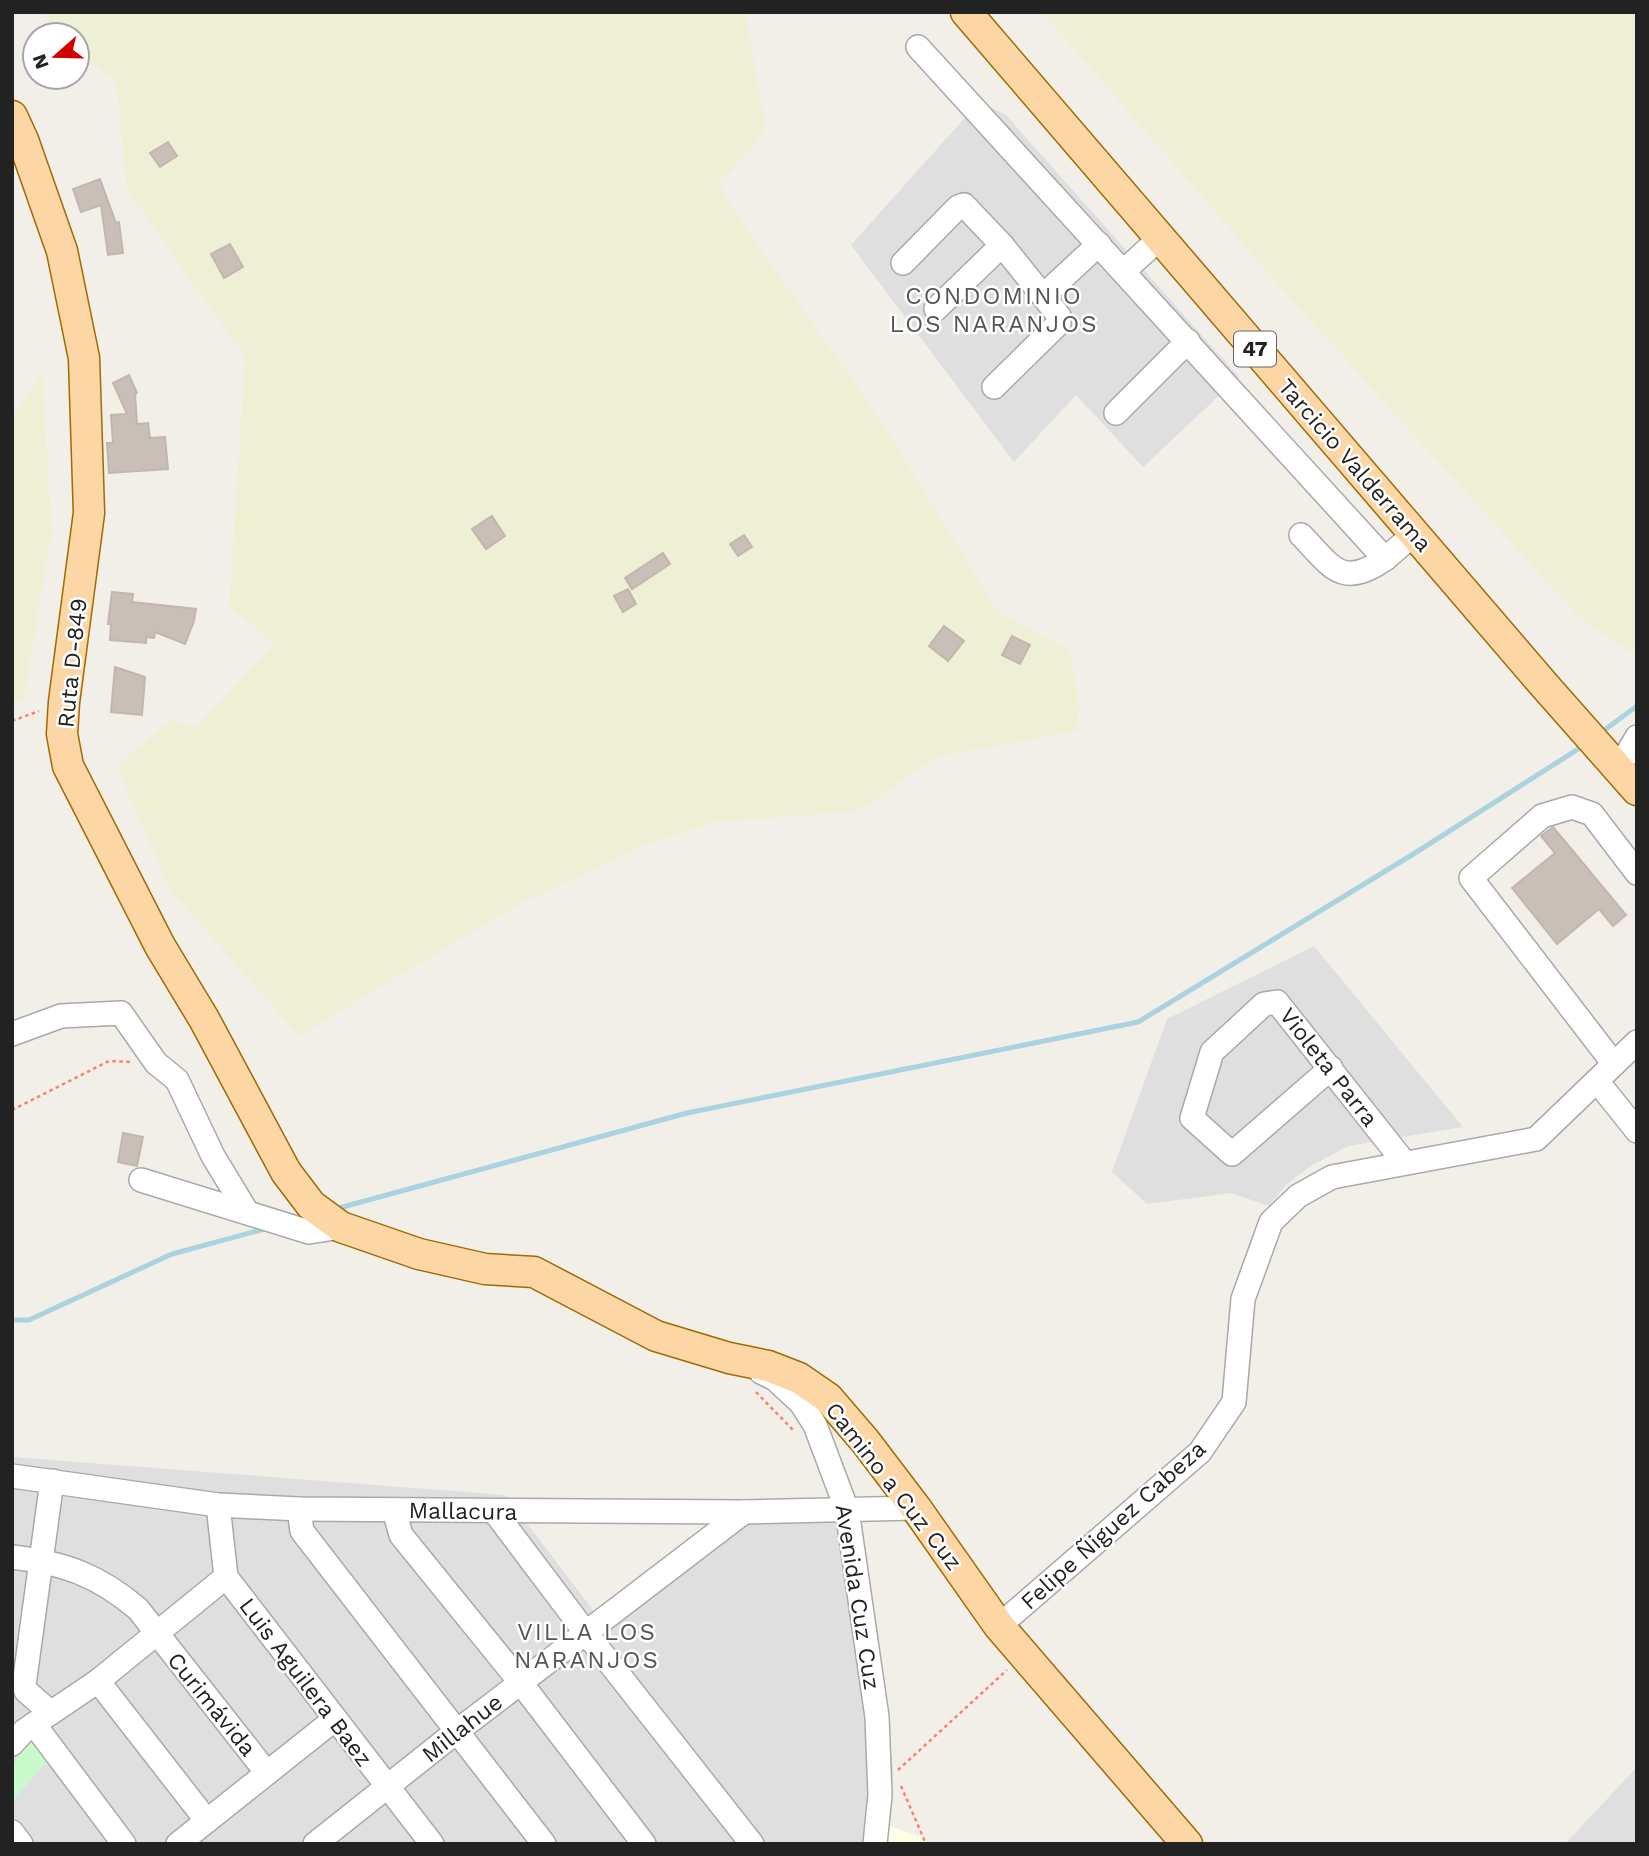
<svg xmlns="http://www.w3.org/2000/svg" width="1649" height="1856" font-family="'Work Sans',sans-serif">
<rect width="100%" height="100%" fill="#f2efe9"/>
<g fill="#e0dfdf">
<path d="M979,102L1006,115L1239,377L1143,467L1076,395L1014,462L851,245Z"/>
<path d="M1314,946L1463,1127L1348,1146L1309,1167L1287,1184L1269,1206L1231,1193L1147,1204L1112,1172L1167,1019Z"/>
<path d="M12,1457L505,1495L597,1615L746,1502L853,1527L881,1657L893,1769L887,1844H12Z"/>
<path d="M1637,1767V1844H1565Z"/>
</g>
<path fill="#ffffe5" d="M890,1826L925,1838L928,1844H887Z"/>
<g fill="#eef0d5">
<path d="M44,12H745L766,129L731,172L718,180L735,212L886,428L997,611L1069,650L1079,704L1077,731L937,757L858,811L717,822L648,844L516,906L299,1036L170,890L116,766L171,720L194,728L275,644L229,607L245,357L127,190L116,81L77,49V35H60Z"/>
<path d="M1042,12H1637V646L1628,652L1575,613L1289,297Z"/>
<path d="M42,374L52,532L24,699L12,703V417Z"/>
</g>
<path fill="#c8facc" d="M33,1738L54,1761L43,1766L13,1801C8,1774 13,1757 33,1738Z"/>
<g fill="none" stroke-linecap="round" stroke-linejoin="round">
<g stroke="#aad3df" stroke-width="5">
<path d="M1599,734L1637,706"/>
<path d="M339,1208L687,1113L1138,1022L1415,853L1586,744"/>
<path d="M12,1320H29L172,1254L268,1228"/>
</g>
</g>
<g fill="#c7bfb8" stroke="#c4b6ab" stroke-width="2">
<path d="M168,142L177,156L160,167L150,153Z"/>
<path d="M100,179L116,223L119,222L123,253L108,255L101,205L81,212L73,189Z"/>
<path d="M230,244L243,267L224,278L211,254Z"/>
<path d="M129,375L137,393L135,394L137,424L148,423L150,438L165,437L168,469L109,473L107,443H113L111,415L127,414L113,383Z"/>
<path d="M492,516L505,536L486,549L472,529Z"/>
<path d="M744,535L752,547L738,556L730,544Z"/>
<path d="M663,553L670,564L632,589L625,578Z"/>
<path d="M628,589L636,604L623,612L614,596Z"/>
<path d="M112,592L133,594L132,602L196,609L194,621L185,644L155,632L154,638L146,637V643L110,640L111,624H108Z"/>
<path d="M944,626L964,641L948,661L929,646Z"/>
<path d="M1012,636L1030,645L1020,664L1002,655Z"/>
<path d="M115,667L145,677L142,715L111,712Z"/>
<path d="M1553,827L1626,915L1613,926L1599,909L1557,944L1512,888L1555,853L1541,836Z"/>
<path d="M123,1133L143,1137L137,1166L118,1162Z"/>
</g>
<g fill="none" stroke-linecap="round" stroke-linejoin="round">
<g stroke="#a9a9a9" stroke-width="26">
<g id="minor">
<path d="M918,47L1385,559L1414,534"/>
<path d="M903,263L958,207L964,205L1002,245L1059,316V323L994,387"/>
<path d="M1124,271L1160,238"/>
<path d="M1043,296L1099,244"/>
<path d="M936,309L1002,245"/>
<path d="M1116,413L1188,341"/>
<path d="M1301,535C1332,567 1341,589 1385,559"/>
<path d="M1618,769L1637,737"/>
<path d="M12,1034L61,1016L121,1013L156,1063L177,1080L213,1156L247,1212"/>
<path d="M1614,1064L1471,878L1542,816L1572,807L1592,814L1637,873"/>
<path d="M1331,1068L1232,1154L1192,1118L1212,1052L1264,1004L1277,1002L1404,1162"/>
<path d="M1597,1081L1637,1131"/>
<path d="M141,1180L309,1232L341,1227"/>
<path d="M761,1372L775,1379L801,1403L815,1425L847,1510L877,1717L880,1795L875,1844"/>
<path d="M12,1476L218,1505L299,1509L744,1512L916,1508"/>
<path d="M218,1505L226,1577L432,1844"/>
<path d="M299,1509L302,1531L544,1844"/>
<path d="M394,1510L401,1535L521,1683L644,1844"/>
<path d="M494,1511L586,1633L752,1844"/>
<path d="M12,1557C64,1563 98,1575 138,1609L267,1773"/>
<path d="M999,1626L1200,1452L1234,1402L1243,1299L1271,1222L1298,1196L1332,1177L1536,1139L1637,1042"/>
<path d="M98,1681L207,1821"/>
<path d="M51,1713L26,1691L24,1685L52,1481"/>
<path d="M34,1724L124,1844"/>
<path d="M12,1744L24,1731L98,1681L226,1577"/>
<path d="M12,1832L21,1844"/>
<path d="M178,1844L335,1719"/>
<path d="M315,1844L456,1732L744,1512"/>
</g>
</g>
<g stroke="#a06b00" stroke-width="33">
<g id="major">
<path d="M966,12L1545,686L1637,790"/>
<path d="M12,116L23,140L62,251L84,358L89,513L64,702L62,734L68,766L160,946L204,1019L286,1172L311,1205L341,1227L419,1254L485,1269L534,1272L656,1336L729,1358L768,1366L799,1378L828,1398L865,1441L916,1508L999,1626L1187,1844"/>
</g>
</g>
<g stroke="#fa8072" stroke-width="2.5" stroke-dasharray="3.5 3.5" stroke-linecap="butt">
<path d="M12,721L39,711"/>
<path d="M12,1110L109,1061L132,1062"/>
<path d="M756,1392L793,1430"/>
<path d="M898,1770L1007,1670"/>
<path d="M901,1786L926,1844"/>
</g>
<use href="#minor" stroke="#fff" stroke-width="23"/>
<use href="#major" stroke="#fcd6a4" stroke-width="30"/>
</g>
<g text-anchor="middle" stroke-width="5" stroke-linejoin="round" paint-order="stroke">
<rect fill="#fff" stroke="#646464" stroke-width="2" x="1234" y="331.5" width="42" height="35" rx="5"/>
<g font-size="21" font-weight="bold" fill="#222">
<text x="1255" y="356">47</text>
</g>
<g font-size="23" fill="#222" stroke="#fff">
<text transform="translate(1355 465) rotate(49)" y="8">Tarcicio Valderrama</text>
<text transform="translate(72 663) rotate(-84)" y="8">Ruta D-849</text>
<text transform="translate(1329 1067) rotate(52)" y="8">Violeta Parra</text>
<text transform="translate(894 1486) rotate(52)" y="8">Camino a Cuz Cuz</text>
<text transform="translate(463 1511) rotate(1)" y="8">Mallacura</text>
<text transform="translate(1113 1525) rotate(-42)" y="8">Felipe Ñiguez Cabeza</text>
<text transform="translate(858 1597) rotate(81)" y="8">Avenida Cuz Cuz</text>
<text transform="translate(306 1682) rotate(53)" y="8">Luis Aguilera Baez</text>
<text transform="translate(212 1704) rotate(51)" y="8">Curimávida</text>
<text transform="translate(462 1728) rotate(-38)" y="8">Millahue</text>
</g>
<g font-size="24" letter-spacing="2" fill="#555" stroke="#fff">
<text x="994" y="304">CONDOMINIO<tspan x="994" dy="28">LOS NARANJOS</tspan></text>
<text x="587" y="1640">VILLA LOS<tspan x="587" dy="28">NARANJOS</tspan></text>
</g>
</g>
<rect width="1649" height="1856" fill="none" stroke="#222222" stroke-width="28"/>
<g transform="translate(56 56) rotate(250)"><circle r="33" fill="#ffffff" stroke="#a7a7a7" stroke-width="2"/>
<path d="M0-5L12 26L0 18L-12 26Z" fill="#d40000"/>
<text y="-10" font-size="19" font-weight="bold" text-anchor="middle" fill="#222222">N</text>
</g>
</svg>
